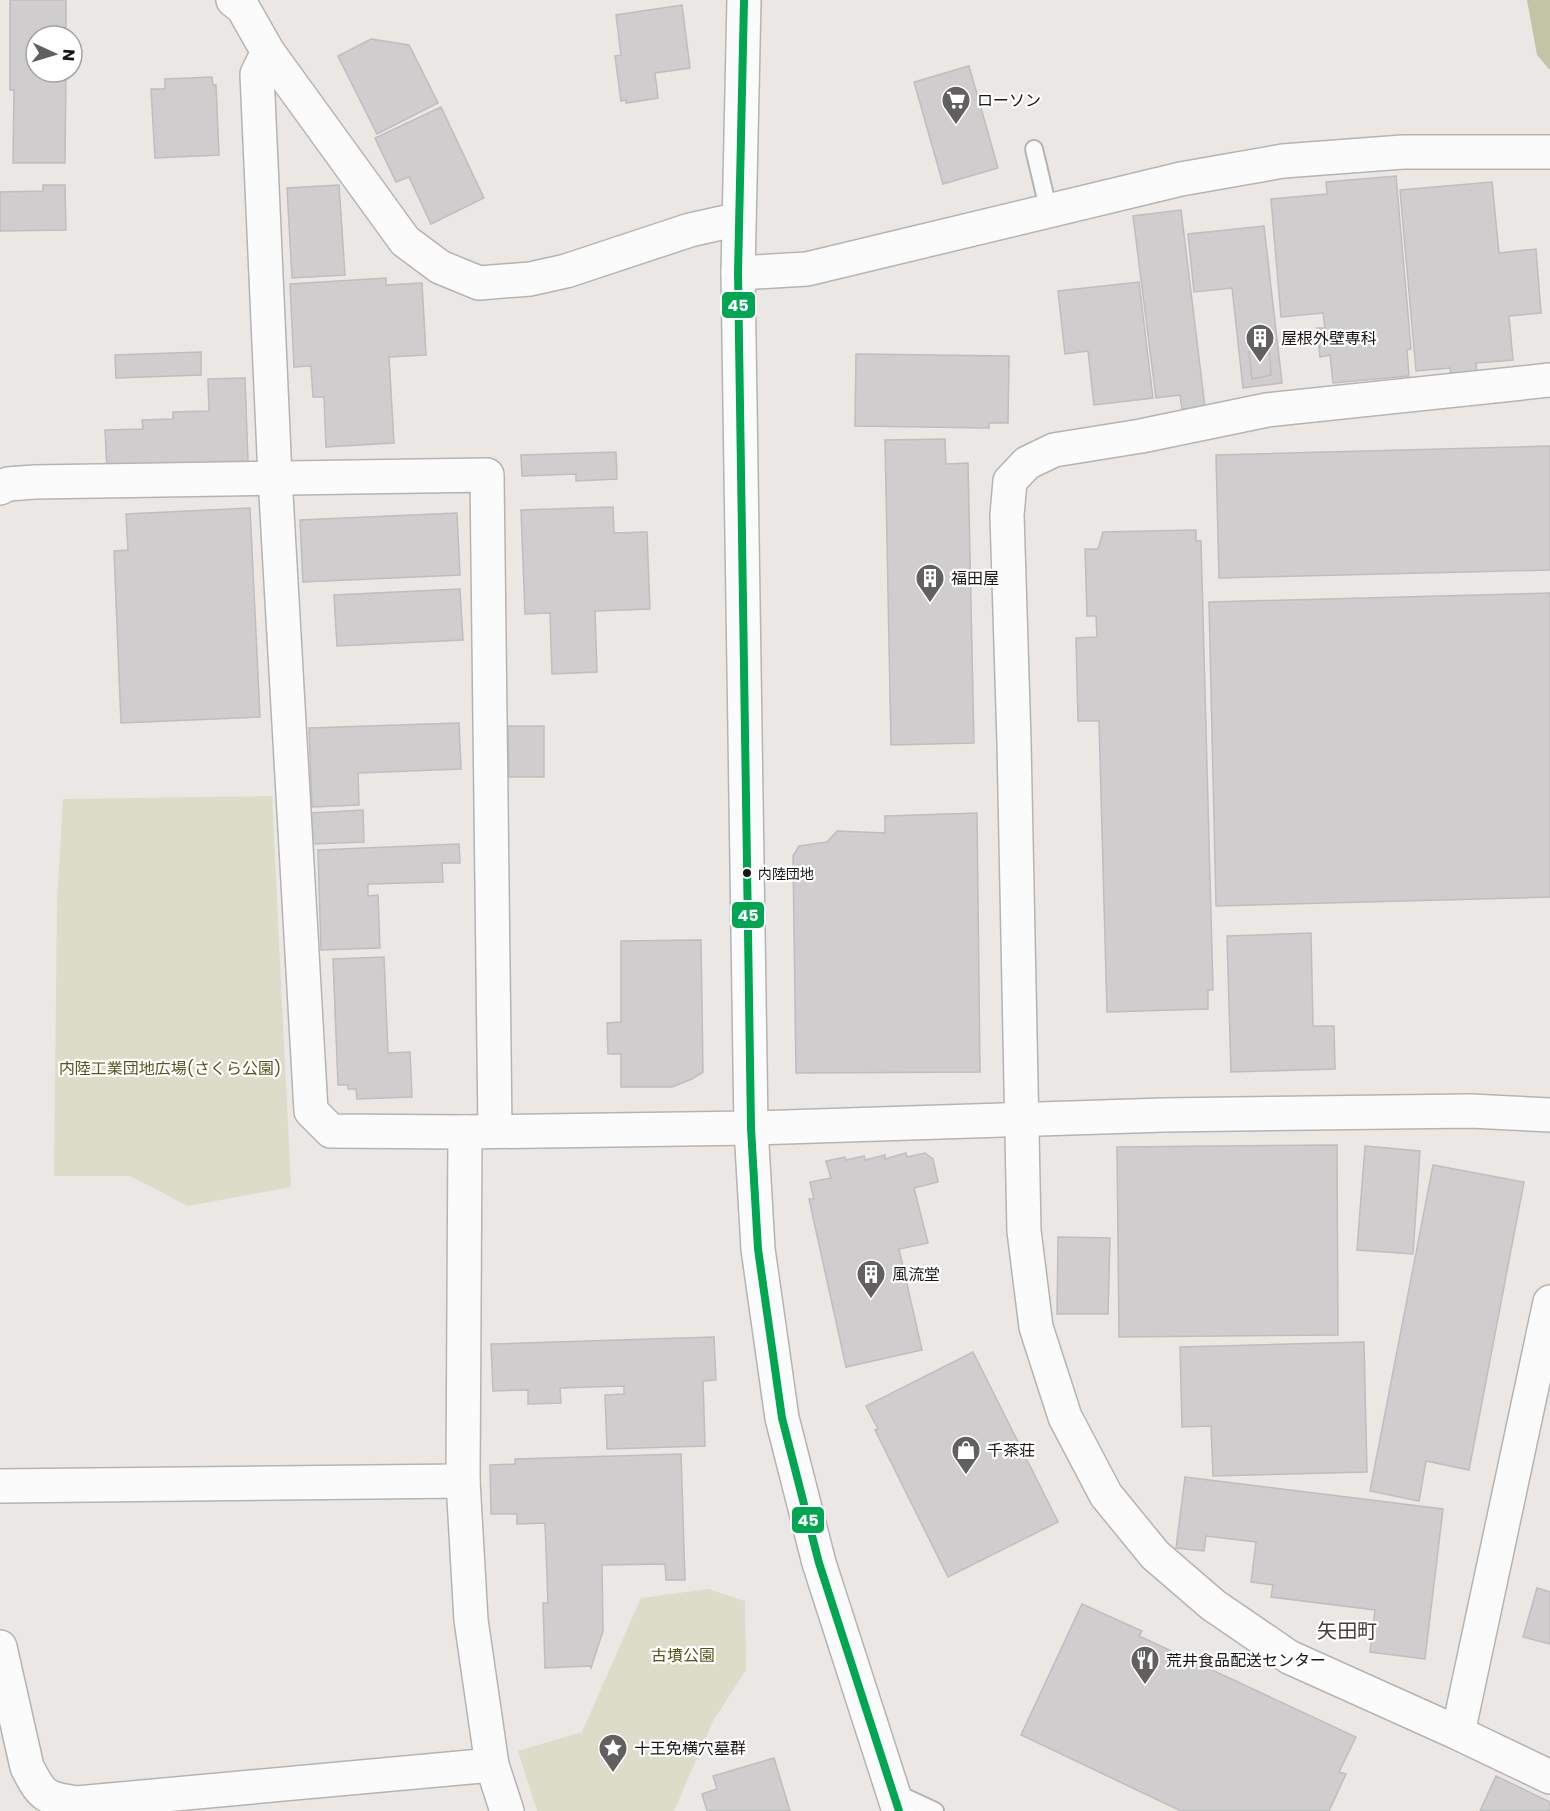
<svg xmlns="http://www.w3.org/2000/svg" width="1550" height="1811" font-family="Poppins,'Noto Sans JP',sans-serif">
<rect width="100%" height="100%" fill="#eae7e5"/>
<g fill="#dcddc8">
<path d="M272,796L291,1187L188,1206L130,1176H54L57,902L63,799Z"/>
<path d="M708,1589L745,1601L746,1670L713,1721L674,1811H537L518,1751L582,1732L641,1598Z"/>
</g>
<path fill="#c3c3a5" d="M1527,0H1550V70L1537,55Z"/>
<g fill="#cfcdcd" stroke="#bfbdbd" stroke-width="1.5">
<path d="M10,0H66V36H36V72H66L65,163H13L14,90H10Z"/>
<path d="M682,5L690,68L655,73L658,98L626,103V100L621,101L615,56L621,55L616,15Z"/>
<path d="M371,39L409,45L438,103L377,134L338,56Z"/>
<path d="M969,66L998,168L943,184L914,82Z"/>
<path d="M212,77L213,85H216L219,155L155,158L151,89H165V79Z"/>
<path d="M441,107L484,198L431,224L409,177L396,182L375,138Z"/>
<path d="M1396,176L1411,349L1407,350L1409,376L1333,383L1330,355L1320,357L1317,328H1325L1323,313L1281,317L1271,199L1327,194L1326,182Z"/>
<path d="M1492,182L1499,253L1536,249L1541,313L1509,316L1513,360L1476,363L1477,372L1451,374L1450,368L1416,371L1400,190Z"/>
<path d="M43,185H65L66,230L0,231V192L43,191Z"/>
<path d="M339,185L345,275L292,278L287,188Z"/>
<path d="M1181,210L1205,407L1182,409L1180,395L1156,398L1133,216Z"/>
<path d="M1264,226L1282,383L1243,388L1232,288L1194,292L1188,234Z"/>
<path d="M386,278V285L422,283L426,355L389,357L394,443L326,447L324,397H313L311,366L294,367L290,284Z"/>
<path d="M1139,282L1153,398L1094,405L1088,351L1065,354L1058,291Z"/>
<path d="M1269,348L1271,375L1252,379L1249,352Z"/>
<path d="M201,352V375L116,378L115,355Z"/>
<path d="M856,354L1009,356L1008,423H989V428L855,426Z"/>
<path d="M245,378L248,461L214,462V466L107,470L105,430L143,429L142,420L173,419V412L209,411L208,379Z"/>
<path d="M945,439L946,464L968,463L974,743L891,745L885,440Z"/>
<path d="M1550,446V570L1219,578L1216,455Z"/>
<path d="M616,452L617,479L576,481V474L522,476L521,455Z"/>
<path d="M613,507L614,533L647,532L650,609L595,611L597,672L552,674L550,613L525,614L521,510Z"/>
<path d="M250,508L260,717L121,723L114,551L128,550L126,514Z"/>
<path d="M457,513L460,575L303,582L300,520Z"/>
<path d="M1196,530V541H1201L1213,990H1208V1009L1107,1012L1099,721H1078L1076,638L1097,637L1096,616H1087L1085,549H1098L1103,532Z"/>
<path d="M460,589L463,640L337,646L334,595Z"/>
<path d="M1550,593V897L1216,906L1209,602Z"/>
<path d="M459,723L461,769L358,773L359,805L312,807L309,728Z"/>
<path d="M508,726H544V777H509Z"/>
<path d="M363,810L364,842L312,844L311,813Z"/>
<path d="M977,813L980,1072L796,1073L793,856L799,846L827,842L837,831L885,833V816Z"/>
<path d="M459,844L460,863H442L443,882L368,884V896L378,895L380,948L321,950L318,850Z"/>
<path d="M1311,933L1313,1026H1334L1335,1069L1231,1072L1227,936Z"/>
<path d="M701,940L703,1072L692,1079L672,1087H621V1054H608L607,1023L621,1022V941Z"/>
<path d="M384,957L388,1053L410,1052L412,1097L357,1099L356,1089H348V1085H338L333,959Z"/>
<path d="M1337,1145L1338,1335L1119,1337L1117,1147Z"/>
<path d="M1365,1146L1420,1151L1413,1254L1357,1250Z"/>
<path d="M906,1153L907,1157L925,1153L933,1159L938,1182L914,1188L928,1243L899,1249L922,1350L846,1367L809,1199H814L810,1182L831,1178L826,1161L845,1157L846,1160L864,1156L865,1160L885,1155V1159Z"/>
<path d="M1433,1165L1524,1182L1469,1470L1426,1461L1419,1501L1370,1491Z"/>
<path d="M1058,1237L1110,1238L1108,1314H1057Z"/>
<path d="M714,1337L716,1380L703,1381L705,1446L607,1449L605,1395L624,1394V1386L560,1388L561,1403L528,1404V1390L493,1391L491,1344Z"/>
<path d="M1364,1342L1367,1472L1213,1476L1211,1426L1182,1427L1180,1347Z"/>
<path d="M973,1352L1058,1522L948,1577L875,1430L878,1429L866,1406Z"/>
<path d="M681,1454L685,1580H666L665,1564L602,1565L603,1631L591,1668L590,1666L545,1668L543,1603H548L545,1523L517,1524V1514H491L490,1465L515,1464V1459Z"/>
<path d="M1185,1477L1443,1509L1425,1659L1370,1652L1375,1610L1271,1597L1273,1585L1251,1582L1256,1542L1206,1536L1204,1551L1176,1548Z"/>
<path d="M1537,1588L1550,1592V1644L1523,1637Z"/>
<path d="M1082,1604L1142,1631L1139,1636L1356,1737L1339,1772L1346,1774L1329,1811H1181L1021,1735Z"/>
<path d="M774,1758L790,1811H707L702,1794L717,1789L713,1776Z"/>
<path d="M1496,1776L1550,1802V1811H1480Z"/>
</g>
<g fill="none" stroke-linecap="round" stroke-linejoin="round">
<g stroke="#b6b4b2" stroke-width="20">
<g id="service">
<path d="M1034,149L1049,212"/>
<path d="M894,1792L935,1811"/>
</g>
</g>
<g stroke="#b6b4b2" stroke-width="36">
<g id="minor">
<path d="M233,0L243,8L268,52L405,241L440,267L479,283L530,279L566,271L690,230L739,219"/>
<path d="M268,52L257,74L275,477L311,1111L331,1131L465,1132"/>
<path d="M1550,380L1267,410L1141,436L1054,450L1027,463L1010,481L1007,515L1014,742L1024,1231L1036,1327L1065,1417L1106,1495L1155,1555L1213,1605L1289,1657L1458,1733L1550,1777"/>
<path d="M0,488L8,484L34,482L487,475L495,1131"/>
<path d="M0,1486L463,1481"/>
<path d="M0,1647L27,1767C41,1795 45,1799 77,1803L492,1765"/>
<path d="M1458,1733L1550,1302"/>
<path d="M507,1811L492,1765L471,1620L463,1481L465,1132L751,1128"/>
</g>
</g>
<g stroke="#b6b4b2" stroke-width="36">
<g id="tertiary">
<path d="M744,0L738,273L751,1128L758,1249L782,1418L819,1563L899,1811"/>
<path d="M738,273L807,269L1181,179L1283,161L1403,152H1550"/>
<path d="M751,1128L1164,1115L1471,1111L1550,1115"/>
</g>
</g>
<use href="#service" stroke="#fcfbfb" stroke-width="16"/>
<use href="#minor" stroke="#fcfbfb" stroke-width="33"/>
<use href="#tertiary" stroke="#fcfbfb" stroke-width="33"/>
<g stroke="#fff" stroke-width="12">
<path id="bus-1" d="M744,0L738,273L751,1128L758,1249L782,1418L819,1563L899,1811"/>
</g>
<use href="#bus-1" stroke="#00a651" stroke-width="8"/>
</g>
<defs>
<g id="supermarket-pin" transform="scale(1.5)"><path d="M0 17L-7.5 6A9.5 9.5 0 1 1 7.5 6Z" fill="#62605e" stroke="#fff"/><path d="M-6-5.5h2.5l.6 2H6L4.5 2H-2.5L-4.4-4H-6ZM-1.5 3.2a1.3 1.3 0 1 0 .1 0ZM3 3.2a1.3 1.3 0 1 0 .1 0Z" fill="#fff"/></g>
<g id="building-pin" transform="scale(1.5)"><path d="M0 17L-7.5 6A9.5 9.5 0 1 1 7.5 6Z" fill="#62605e" stroke="#fff"/><path d="M-4-6H4V6H1V3H-1V6H-4ZM-2.5-4.3h1.7v1.8h-1.7ZM.8-4.3h1.7v1.8H.8ZM-2.5-1h1.7V.8h-1.7ZM.8-1h1.7V.8H.8Z" fill="#fff"/></g>
<g id="shop-pin" transform="scale(1.5)"><path d="M0 17L-7.5 6A9.5 9.5 0 1 1 7.5 6Z" fill="#62605e" stroke="#fff"/><path d="M-5-2.5h2.3a2.7 3.5 0 0 1 5.4 0H5L5.5 6h-11ZM-1.5-2.5h3a1.5 2.3 0 0 0-3 0Z" fill="#fff"/></g>
<g id="restaurant-pin" transform="scale(1.5)"><path d="M0 17L-7.5 6A9.5 9.5 0 1 1 7.5 6Z" fill="#62605e" stroke="#fff"/><path d="M-5-6h1v4h1v-4h1v4h1v-4h1v5L-1.5 .5V6h-2V.5L-5-1ZM5-6V6H3V1.5H1.5Q1.5-4 5-6Z" fill="#fff"/></g>
<g id="sight-pin" transform="scale(1.5)"><path d="M0 17L-7.5 6A9.5 9.5 0 1 1 7.5 6Z" fill="#62605e" stroke="#fff"/><path d="M0-6L1.8-2.2L6-1.7L2.9 1.2L3.7 5.4L0 3.3L-3.7 5.4L-2.9 1.2L-6-1.7L-1.8-2.2Z" fill="#fff"/></g>
</defs>
<g fill-rule="evenodd">
<use href="#supermarket-pin" x="956" y="100"/>
<use href="#building-pin" x="1260" y="338"/>
<use href="#building-pin" x="930" y="578"/>
<use href="#building-pin" x="871" y="1274"/>
<use href="#shop-pin" x="966" y="1450"/>
<use href="#restaurant-pin" x="1145" y="1660"/>
<use href="#sight-pin" x="613" y="1748"/>
</g>
<circle fill="#191716" stroke="#fff" stroke-width="2" cx="747" cy="873" r="5"/>
<g text-anchor="middle" stroke-width="4.5" stroke-linejoin="round" paint-order="stroke">
<g font-size="14" fill="#191716" stroke="#fff" text-anchor="start">
<text x="758" y="879">内陸団地</text>
</g>
<g font-size="16" fill="#191716" stroke="#fff" text-anchor="start">
<text x="977" y="106">ローソン</text>
<text x="1281" y="344">屋根外壁専科</text>
<text x="951" y="584">福田屋</text>
<text x="892" y="1280">風流堂</text>
<text x="987" y="1456">千茶荘</text>
<text x="1166" y="1666">荒井食品配送センター</text>
<text x="634" y="1754">十王免横穴墓群</text>
</g>
<g font-size="16" fill="#545519" stroke="#fff">
<text x="170" y="1074">内陸工業団地広場(さくら公園)</text>
<text x="683" y="1661">古墳公園</text>
</g>
<g font-size="20" fill="#443f3d" stroke="#fff">
<text x="1347" y="1638">矢田町</text>
</g>
</g>
<g stroke="#fff" stroke-width="2">
<rect x="721" y="291" width="35" height="28" rx="6" fill="#00a651"/>
<rect x="731" y="901" width="34" height="28" rx="6" fill="#00a651"/>
<rect x="791" y="1506" width="34" height="28" rx="6" fill="#00a651"/>
</g>
<g font-size="16" text-anchor="middle" font-weight="bold" fill="#fff">
<text x="738" y="311">45</text>
<text x="748" y="921">45</text>
<text x="808" y="1526">45</text>
</g>
<g transform="translate(54 54) rotate(94)"><circle r="28" fill="#ffffff" stroke="#a3a2a2" stroke-width="1.5"/>
<path d="M0-4.5L10 22L0 15L-10 22Z" fill="#62605e"/>
<text y="-9" font-size="16" font-weight="bold" text-anchor="middle" fill="#191716">N</text>
</g>
</svg>
